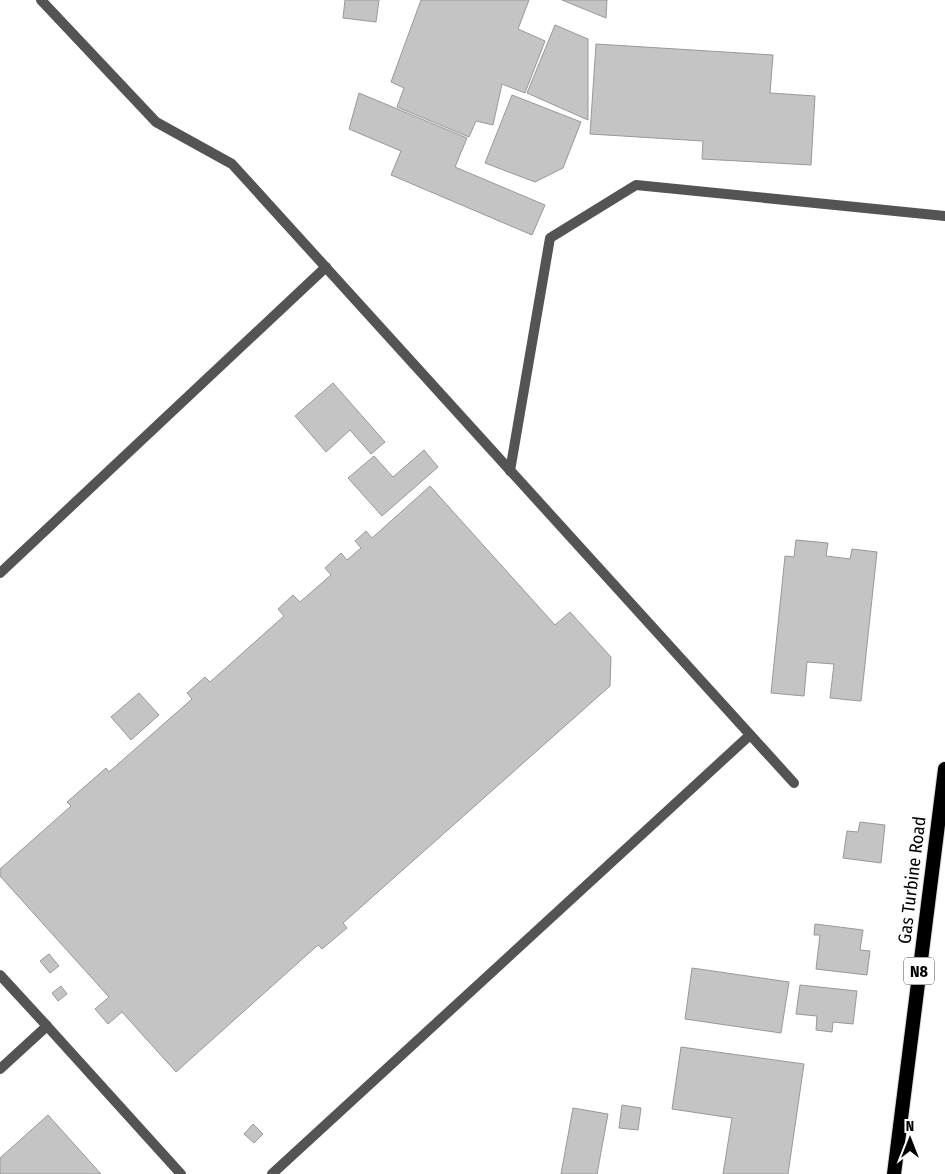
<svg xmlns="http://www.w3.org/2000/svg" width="945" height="1174" font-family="'Fira Sans Condensed',sans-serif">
<rect width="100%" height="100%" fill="#fff"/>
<g fill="#c4c4c4" stroke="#989898">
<path d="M345,0H379L376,22L343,18Z"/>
<path d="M421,0H529L518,29L545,41L525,93L502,84L493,125L476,121L469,137L397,107L404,88L391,82Z"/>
<path d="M562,0H607L606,18Z"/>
<path d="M555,25L588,39V120L527,93Z"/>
<path d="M596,44L773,55L770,93L815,96L811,165L702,159L703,141L590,134Z"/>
<path d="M359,93L467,138L455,167L545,205L532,235L391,175L401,151L349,129Z"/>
<path d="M512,95L581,122L563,168L535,182L485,163Z"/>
<path d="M333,383L385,442L371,454L350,430L326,452L295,416Z"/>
<path d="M424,450L438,467L382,516L348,478L374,456L393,477Z"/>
<path d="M430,486L555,625L570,612L611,657L610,686L343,923L347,928L322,949L318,945L176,1072L122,1012L108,1024L95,1009L109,997L0,876V869L71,806L67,802L106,768L109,772L192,699L187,693L205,677L210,682L284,616L278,609L293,595L300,602L331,575L325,568L341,553L347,560L361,548L355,541L366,531L372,538Z"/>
<path d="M796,540L828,543L826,556L850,559L852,549L877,552L861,701L830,698L834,664L807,662L804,696L771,693L785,556L794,557Z"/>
<path d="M139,693L159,715L131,740L111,717Z"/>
<path d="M860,822L885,825L881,863L843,858L847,831L858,832Z"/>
<path d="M815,924L863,930L860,950L870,951L867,975L816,969L820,935H814Z"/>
<path d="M49,954L59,966L50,973L40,961Z"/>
<path d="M692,968L789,982L781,1033L685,1019Z"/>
<path d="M800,985L857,991L853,1024L833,1022L832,1032L816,1030L817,1016L796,1014Z"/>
<path d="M61,986L67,994L58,1001L52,993Z"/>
<path d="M681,1047L804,1064L788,1174H723L732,1118L672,1109Z"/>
<path d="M622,1105L641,1108L638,1130L619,1128Z"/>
<path d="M573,1108L608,1114L597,1174H561Z"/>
<path d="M48,1115L101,1174H0V1158Z"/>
<path d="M253,1124L263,1134L254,1143L244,1134Z"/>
</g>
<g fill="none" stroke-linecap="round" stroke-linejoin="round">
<g stroke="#dbdbdb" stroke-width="16">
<path id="trunk" d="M894,1174L945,769"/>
</g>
<g stroke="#545454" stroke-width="10">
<path d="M41,0L156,122L232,164L794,783"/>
<path d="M510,471L550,238L636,185L945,216"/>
<path d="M0,573L326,267"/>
<path d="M0,975L47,1026L0,1069"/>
<path d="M47,1026L181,1174"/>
<path d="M272,1174L750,735"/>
</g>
<use href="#trunk" stroke="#000" stroke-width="14"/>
</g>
<g text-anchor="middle" stroke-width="4" stroke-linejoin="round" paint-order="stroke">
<rect fill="#fff" stroke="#4c4c4c" stroke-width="1" x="904" y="957.5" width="30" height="27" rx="4"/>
<g font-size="16" font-weight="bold" fill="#000">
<text x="919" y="977">N8</text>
</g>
<g font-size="18" fill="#000" stroke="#fff">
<text transform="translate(912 880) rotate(-83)" y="6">Gas Turbine Road</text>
</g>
</g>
<g transform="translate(910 1139)" stroke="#ffffff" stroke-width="4" paint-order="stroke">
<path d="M0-4L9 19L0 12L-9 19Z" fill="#000000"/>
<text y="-8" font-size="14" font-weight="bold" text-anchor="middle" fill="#000000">N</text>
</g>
</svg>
